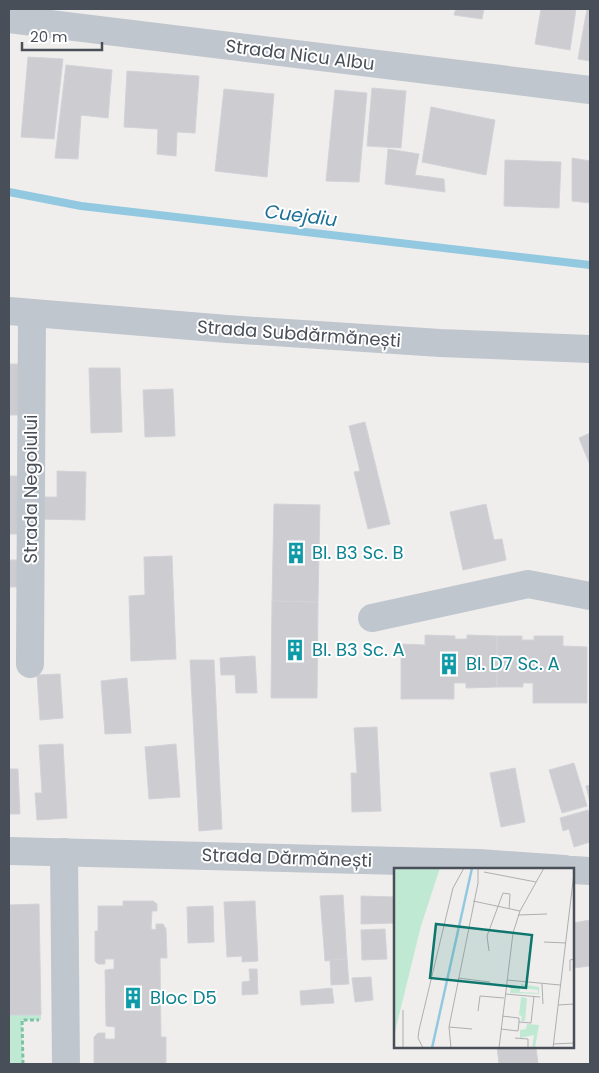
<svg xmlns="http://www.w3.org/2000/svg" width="599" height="1073" font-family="Poppins,sans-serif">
<rect width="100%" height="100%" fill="#f0eeed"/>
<path fill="#c0e9d4" d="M9,1015H41V1020H22L23,1064H9Z"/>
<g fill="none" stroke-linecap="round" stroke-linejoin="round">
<path stroke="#92c9e0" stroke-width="8" d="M9,192L81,206L590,265"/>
</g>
<g fill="#ccccd1" stroke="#d2d3d8">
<path d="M456,9H484L482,19L454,15Z"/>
<path d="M541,9H576L570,50L535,44Z"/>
<path d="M587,9H590V61L578,59Z"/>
<path d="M28,57L63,59L54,139L21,137Z"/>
<path d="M66,65L112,70L108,118L81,115L78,159L55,158Z"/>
<path d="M127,71L199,76L195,133L177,132L176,156L157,154L158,129L124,127Z"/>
<path d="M372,88L406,91L401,148L367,146Z"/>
<path d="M224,89L274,94L267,177L215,171Z"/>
<path d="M335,90L367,93L359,182L326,181Z"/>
<path d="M431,107L495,120L486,175L422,162Z"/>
<path d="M388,149L419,154L415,175L444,179L445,192L385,184Z"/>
<path d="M572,158L590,161V203L572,201Z"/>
<path d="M505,160L561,162L559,208L504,206Z"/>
<path d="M9,364H19L18,415H9Z"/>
<path d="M89,368H120L122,432L91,433Z"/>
<path d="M173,389L175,436L145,437L143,390Z"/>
<path d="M365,422L390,524L368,529L354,472L360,471L349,426Z"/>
<path d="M590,433V465L579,438Z"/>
<path d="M57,471L86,472L85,520L36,519V497H57Z"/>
<path d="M9,476H24L23,534H9Z"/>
<path d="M274,504L320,505L318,602L272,601Z"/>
<path d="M486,504L494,540L502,539L506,560L463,570L450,512Z"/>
<path d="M172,556L176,659L131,661L129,596L145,595L144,557Z"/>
<rect x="9" y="560" width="13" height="27"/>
<path d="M272,601L318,602L317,698H271Z"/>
<path d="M425,635L455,636V639H467V635L497,636V687L466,688V683H454V699H401V644L425,645Z"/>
<path d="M497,636H522V640H534V636H563V646L587,647V703H533V683H523V687H497Z"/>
<path d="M255,656L257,693H236L235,675H221L220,658Z"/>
<path d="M190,660H214L222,829L199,831Z"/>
<path d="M60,674L63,718L40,720L37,675Z"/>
<path d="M127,678L131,733L105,734L101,681Z"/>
<path d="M377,727L381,811L352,812L351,773H357L354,728Z"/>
<path d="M63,744L67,818L37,820L35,793H42L39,745Z"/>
<path d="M176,744L180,797L149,799L145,747Z"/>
<path d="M574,763L587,806L562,813L549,770Z"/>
<path d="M515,768L525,822L501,827L490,773Z"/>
<path d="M9,769H18L20,814H9Z"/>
<path d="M590,785V802L586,786Z"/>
<path d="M588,810L590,816V842L574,847L569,829L563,831L560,818Z"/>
<path d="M343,895L347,959L325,961L320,896Z"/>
<path d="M361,896L395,897V923L361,924Z"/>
<path d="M123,901H153L157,904V911H152L151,929L156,930V924H163L166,929L167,958H160L161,1037H166V1064H94V1037L98,1033H105V1039H115V1027L106,1026L105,970L114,969V959H105V964H98L95,961V931H98V906H123Z"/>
<path d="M255,901L258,961L242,962V956L227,957L224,902Z"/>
<path d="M39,904L41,1015H9V905Z"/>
<path d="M213,906L214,942L188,943L187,907Z"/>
<path d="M590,920V966L573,968V923Z"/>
<path d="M385,929L387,959L362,960L361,930Z"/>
<path d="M347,959L349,984L331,985L330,960Z"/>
<path d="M249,969H257L258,994L242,995V982L250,981Z"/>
<path d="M371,977L373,1000L355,1002L352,978Z"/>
<path d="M332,988L334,1003L301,1005L300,991Z"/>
<path d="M497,1047H536L538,1064H499Z"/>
</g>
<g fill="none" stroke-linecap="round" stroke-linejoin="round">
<path stroke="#7dc2a7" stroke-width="3" stroke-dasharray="4 2.5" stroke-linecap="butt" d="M23,1064L22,1020H39"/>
<g stroke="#c0c6ce" stroke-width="28">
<path d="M9,19L590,90"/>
<path d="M9,311L227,329L440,343L590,349"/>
<path d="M372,618L528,584L590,596"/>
<path d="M30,664L32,314"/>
<path d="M9,851L479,863L565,869"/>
<path d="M64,852L66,1064"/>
<path d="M573,870L590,871"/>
</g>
</g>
<defs>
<g id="building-bare" transform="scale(1.725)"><path d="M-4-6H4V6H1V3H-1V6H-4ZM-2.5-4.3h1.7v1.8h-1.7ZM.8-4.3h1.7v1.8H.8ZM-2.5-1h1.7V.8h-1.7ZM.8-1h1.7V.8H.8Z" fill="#0f9aa8" stroke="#fff" stroke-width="2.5" paint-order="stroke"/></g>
</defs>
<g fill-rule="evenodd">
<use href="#building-bare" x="296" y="553"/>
<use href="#building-bare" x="295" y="650"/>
<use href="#building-bare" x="449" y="664"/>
<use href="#building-bare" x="133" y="998"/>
</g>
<g text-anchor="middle" stroke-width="4" stroke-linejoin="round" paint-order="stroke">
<g font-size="18" fill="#484f58" stroke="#fff">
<text transform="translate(300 55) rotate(7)" y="6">Strada Nicu Albu</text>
<text transform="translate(299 334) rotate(4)" y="6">Strada Subdărmănești</text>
<text transform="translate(31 489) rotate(-90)" y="6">Strada Negoiului</text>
<text transform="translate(287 858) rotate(2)" y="6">Strada Dărmănești</text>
</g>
<g font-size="18" fill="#0d838f" stroke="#fff" text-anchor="start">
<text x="312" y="559">Bl. B3 Sc. B</text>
<text x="312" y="656">Bl. B3 Sc. A</text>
<text x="466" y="670">Bl. D7 Sc. A</text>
<text x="150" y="1004">Bloc D5</text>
</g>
<g font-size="19" font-style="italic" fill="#1d7196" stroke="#fff">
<text transform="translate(301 215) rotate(7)" y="7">Cuejdiu</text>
</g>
</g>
<g transform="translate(394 868)">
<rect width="180" height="180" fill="#f0eeed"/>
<path d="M0,0H46L27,58L0,168ZM127,116L145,119V126L116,125L117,119L126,120V124L144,125V122L127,120ZM127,129L133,130L131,153H127L128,148L125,147ZM133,156L145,157L141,180H138L140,167L126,170V162L132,161Z" fill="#c0e9d4"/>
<path fill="none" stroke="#92c9e0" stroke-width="2.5" d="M38,180L78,0"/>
<path fill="none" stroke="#adaeb1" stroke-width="1" d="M90,4L142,14M79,33L126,43M124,47L153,46M150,74L172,75M95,83L93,68L109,25L116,26L115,41M176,103V92L180,91M64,110L96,114M113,112L166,117M148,116L149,136M111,126L146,129M164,137L180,136M9,142V180M84,143L86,128L110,130M108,148L125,150V154M55,159L78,161M107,161L124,163L125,154L137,155L140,128M121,170L134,171V180M159,176L180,175M29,180L24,170L25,162L59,20L70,0M57,180L55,159L84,15V0M105,180L119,65L126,43L150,0M159,180L180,5"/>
<path fill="#0f766e" fill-opacity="0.15" stroke="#0f766e" stroke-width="2.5" d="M42,56L138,67L132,120L36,110Z"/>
<rect width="180" height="180" fill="none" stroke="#484f58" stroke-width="2.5"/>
</g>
<rect width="599" height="1073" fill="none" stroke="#484f58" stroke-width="20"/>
<path d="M22 42v8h80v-8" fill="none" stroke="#484f58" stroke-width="2.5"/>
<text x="30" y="42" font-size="15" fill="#484f58" stroke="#ffffff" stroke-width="4" paint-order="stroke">20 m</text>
</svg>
